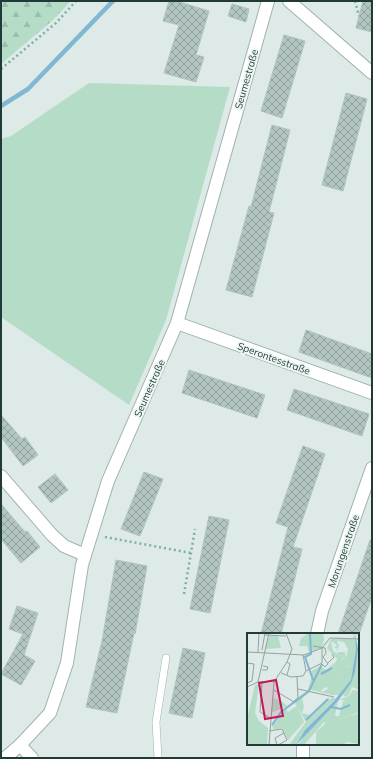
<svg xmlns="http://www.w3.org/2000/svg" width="373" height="759" font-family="Mulish,sans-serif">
<defs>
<pattern id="forest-firs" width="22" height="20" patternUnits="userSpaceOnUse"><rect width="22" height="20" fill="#b5dcc7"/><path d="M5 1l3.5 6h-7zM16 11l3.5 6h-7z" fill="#9bbeac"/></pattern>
<pattern id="building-cross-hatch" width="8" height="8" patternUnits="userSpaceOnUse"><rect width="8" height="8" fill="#b3c5c0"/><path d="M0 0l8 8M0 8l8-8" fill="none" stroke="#91a19d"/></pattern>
</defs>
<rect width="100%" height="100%" fill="#ddeae7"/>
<path fill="#b5dcc7" d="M89,83L230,87L166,320L129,405L1,317V139L11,136Z"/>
<path fill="url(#forest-firs)" d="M1,1H71L53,20L1,64Z"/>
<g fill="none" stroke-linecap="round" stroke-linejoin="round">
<path stroke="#82b7d2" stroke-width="4.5" d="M1,106L28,89L113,1"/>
</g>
<g fill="url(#building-cross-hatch)" stroke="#b0c3bf">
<path d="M169,1H176L209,11L196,55L204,57L196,82L164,73L179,25L163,21Z"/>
<path d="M363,1H372V32L356,28Z"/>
<path d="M232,4L249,9L246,22L228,16Z"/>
<path d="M284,35L305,41L282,118L261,111Z"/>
<path d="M346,93L367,99L343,191L322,185Z"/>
<path d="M272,125L290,130L269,212L274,213L252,297L226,290L249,206L251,207Z"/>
<path d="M306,330L372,354V378L299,352Z"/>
<path d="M189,370L265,395L257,418L182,393Z"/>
<path d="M294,389L369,414L362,436L287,410Z"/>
<path d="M1,415L22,439L25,437L38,455L23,466L1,437Z"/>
<path d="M303,446L325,454L293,547L302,549L281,634H261L288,527L276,523Z"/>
<path d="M144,472L163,479L140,536L121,529Z"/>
<path d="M55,474L68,490L51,503L38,487Z"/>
<path d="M1,504L25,532L27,531L40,547L21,563L1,539Z"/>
<path d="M209,516L229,520L210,613L190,609Z"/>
<path d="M370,540H372V597L359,634H338Z"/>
<path d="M116,560L147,566L135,634L134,633L117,713L86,707L102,641Z"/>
<path d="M17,606L38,613L24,655L35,661L21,685L1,674L23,634L9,629Z"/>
<path d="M183,648L205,653L192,718L169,713Z"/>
</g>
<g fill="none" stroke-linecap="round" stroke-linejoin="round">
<g stroke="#a0b2af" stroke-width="8">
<path id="service" d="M158,758L156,722L166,658"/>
</g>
<g stroke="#a0b2af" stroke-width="14">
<g id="minor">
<path d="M289,1L372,73"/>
<path d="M177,323L372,393"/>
<path d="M1,476L52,535L64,546L85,555"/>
<path d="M317,634L322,611L372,468"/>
<path d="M20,745L32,758"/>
<path d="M303,758V744"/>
</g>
</g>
<g stroke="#a0b2af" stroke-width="14">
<path id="tertiary" d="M5,758L20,745L50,713L67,663L82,565L108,481L177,323L268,1"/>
</g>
<g stroke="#7dafa8" stroke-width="2.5" stroke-dasharray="2 3" stroke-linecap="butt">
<path d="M355,1L359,16"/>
<path d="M1,69L56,23L76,1"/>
<path d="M105,537L191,553"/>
<path d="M184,594L195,529"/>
</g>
<use href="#service" stroke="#fff" stroke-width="7"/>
<use href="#minor" stroke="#fff" stroke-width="12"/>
<use href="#tertiary" stroke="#fff" stroke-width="12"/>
</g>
<g text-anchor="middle" stroke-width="4" stroke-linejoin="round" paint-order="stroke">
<g font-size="10" fill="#1f3a37" stroke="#eef7f4">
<text transform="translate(246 79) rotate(-74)" y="4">Seumestraße</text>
<text transform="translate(274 358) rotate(20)" y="4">Sperontesstraße</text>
<text transform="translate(149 388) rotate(-66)" y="4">Seumestraße</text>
<text transform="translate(343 551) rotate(-71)" y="4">Morungenstraße</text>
</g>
</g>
<g transform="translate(247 633)">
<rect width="112" height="112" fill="#ddeae7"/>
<path d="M65,0H76L77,6L75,15L66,18L62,11ZM93,22L98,23L94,27L100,26L103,33H99L100,49L96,55V47L91,43L90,38L84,37ZM65,42L77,46L81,53L74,57L75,59L81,56L83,60L80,61L61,56L63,58L55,66L57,73L55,80L63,82L82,64V67L86,64L88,66L58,97L49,112H42L59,89L47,68L61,57ZM106,57L112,58V79L79,91L77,89L57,112H51L62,96L91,68L88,83H92L96,68L98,67H92L102,63ZM26,65L36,69L40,73L24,80Z" fill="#b5dcc7"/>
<path d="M62,0L68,3L63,8V15L66,18L62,19L60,13H52L54,5ZM107,0L109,6L104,7H109V16L104,47L92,62H83L77,46L65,42L64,38L74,33L79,37L91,27L80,15L84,6L106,5ZM84,8L90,12L87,15H91L89,17L90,18L92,13L90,8L97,9L101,16L99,25L98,19H91L90,21L86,18ZM93,22L98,23L94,29L100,26L103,33L98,34L100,49L96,54V46L91,43V38L84,37ZM111,7H112V57L105,54L102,62L98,64L96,61L108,39ZM50,73L57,89L41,107L35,95L27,97L25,93L37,78L39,76L41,79ZM112,80V111L100,109L96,112H69V99L79,90Z" fill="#b5dcc7" fill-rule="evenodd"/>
<path d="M22,3H31L34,15L18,16Z" fill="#b5dcc7"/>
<path d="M12,51L8,80L12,88L21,95L20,112H0V86L8,52Z" fill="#b5dcc7"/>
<path d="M108,0L111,16L108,39L104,50L91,68L49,112L58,97L86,69L104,47L109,16Z" fill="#82b7d2"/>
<path fill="none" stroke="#82b7d2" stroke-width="2" d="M63,0L64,21L58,24L66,47M74,41L85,35M84,74L94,76L103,72M59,87L81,66M25,92L34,79L62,58L75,31"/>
<path fill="none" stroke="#91a4a1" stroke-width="1" d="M18,2L39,3M66,13L78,15L79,20L76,24L81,31L78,34L75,31M15,17L18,0M0,19L57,22L75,15L83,5L112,6M11,19L12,0M56,22L59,38M0,30L7,31L5,48L0,50M81,30L87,24L85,21M15,37H20L21,34L16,33M34,40L44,44L56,43L59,38L75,30V15M40,42L43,31L40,29M11,49L28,48M15,49L13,79L23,85M0,54L11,49L22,0M51,56L87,64M27,57L47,69M47,68L51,65L50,44M22,98L35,96L40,107L31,112M22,112L27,49L40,29L45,16L39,0M30,112L28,105L37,100"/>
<path fill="#c2185b" fill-opacity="0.15" stroke="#c2185b" stroke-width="2" d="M29,47L36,83L18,86L12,50Z"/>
<rect width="112" height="112" fill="none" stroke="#1f3a37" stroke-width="2"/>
</g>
<rect width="373" height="759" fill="none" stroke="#1f3a37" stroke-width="4"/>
</svg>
